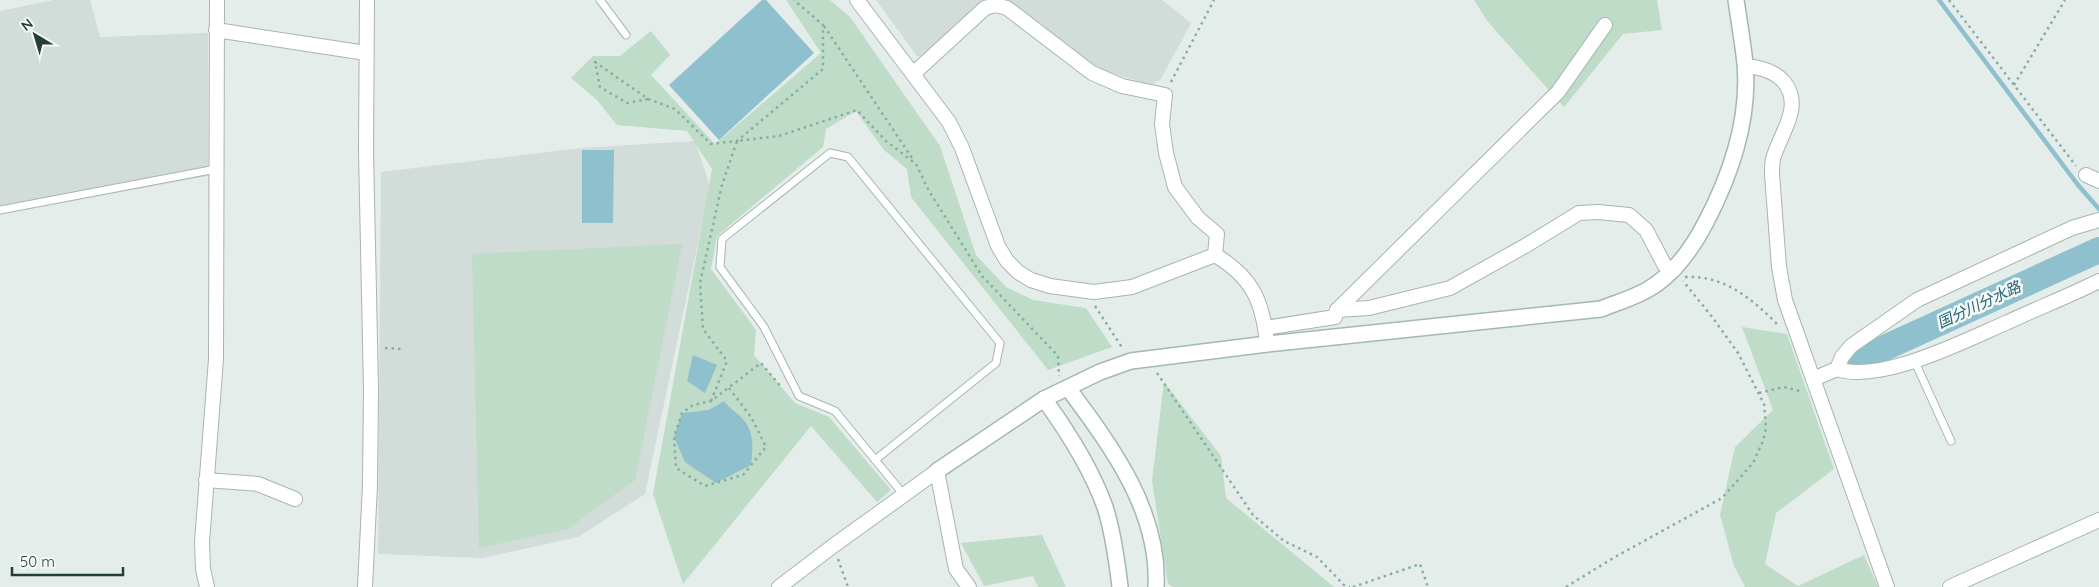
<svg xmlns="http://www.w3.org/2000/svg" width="2099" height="587" font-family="Quicksand,'Noto Sans JP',sans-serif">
<rect width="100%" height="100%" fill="#e4ede9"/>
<g fill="#d2dcd8">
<path d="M54,0H90L100,37L208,33V176L0,214V11Z"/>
<path d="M876,0H982L922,56H917Z"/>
<path d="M1006,0H1162L1191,23L1161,79L1151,85L1091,67Z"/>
<path d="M695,141L710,186L645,494L578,537L483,558L378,554L381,172L581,148Z"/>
</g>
<g fill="#bedcc8">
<path d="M786,0H830L850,17L940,146L976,255L1006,287L1033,300L1086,308L1112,347L1048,370L911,197L907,169L884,150L856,111L826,129L823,147L717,236L711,269L756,330L754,355L795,403L829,417L891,490L877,502L811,426L683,584L653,494L712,169L687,131L617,125L597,100L571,78L593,56H620L651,31L670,55L651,75L715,144L821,53Z"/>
<path d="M1474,0H1657L1662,30L1623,34L1564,107L1488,22Z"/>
<path d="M682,244L635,480L567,529L479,548L472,254Z"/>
<path d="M1742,327L1787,334L1834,469L1776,513L1765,564L1798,586L1864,555L1878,587H1745L1734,566L1720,515L1735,447L1773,410Z"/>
<path d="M1164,382L1221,456L1226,498L1334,587H1173L1168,584L1152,481Z"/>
<path d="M1042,535L1066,587H1038L1033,576L984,586L961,543Z"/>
</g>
<g fill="#8fc0ce">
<path d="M762,0H766L814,53L719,140L669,85Z"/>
<path d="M582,150H614L613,223H582Z"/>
<path d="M693,355L717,365L705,393L687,381Z"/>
<path d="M724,401C729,408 736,412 741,417C755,431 753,448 751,465L716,483L685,462L674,437L682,413L709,410Z"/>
</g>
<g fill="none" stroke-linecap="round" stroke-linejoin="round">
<path stroke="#8fc0ce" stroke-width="4.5" d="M1939,0L2078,185L2099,209"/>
<path stroke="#8fc0ce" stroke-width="26" d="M1858,360L2099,250"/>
<g stroke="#a7b5b0" stroke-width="9">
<g id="lane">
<path d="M600,0L626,35"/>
<path d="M0,210L216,169"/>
<path d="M1915,362L1951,441"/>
<path d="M875,460L996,363L1000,343L848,157L830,153L722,239L720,267L764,327L799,396L835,411L904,495"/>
</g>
</g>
<g stroke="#a7b5b0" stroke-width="16">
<g id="street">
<path d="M857,0L949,122L962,148L998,246L1007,261L1018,272L1031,280L1050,286L1094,292L1132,287L1215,255C1252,277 1263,301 1267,344"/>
<path d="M216,30L366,53"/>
<path d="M1745,66C1759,67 1774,70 1784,82C1804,107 1780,133 1773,159C1772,164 1772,169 1772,174L1779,267L1785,300L1887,587"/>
<path d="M913,74L985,8L995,5L1007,8L1092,73L1122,86L1165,95L1162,124L1166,153L1175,187L1198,218L1217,234L1215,255"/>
<path d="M2086,175L2099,181"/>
<path d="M1337,310L1558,92L1605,25"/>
<path d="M1265,328L1335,317L1337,310L1369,308L1450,288L1525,246L1579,213L1598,212L1629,215L1646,230L1665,266L1674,270"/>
<path d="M1837,369C1881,384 1966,340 2008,322C2038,308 2069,296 2099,281"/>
<path d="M1813,379L1837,369L1842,357L1851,346L1917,300L2072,228L2099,220"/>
<path d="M206,480L258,484L295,499"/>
<path d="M207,587L203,569L202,542L216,359L217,0"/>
<path d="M365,587L370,485L371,389L366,151L367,0"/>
<path d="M779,587L833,546L937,471L956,569L969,587"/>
<path d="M1950,587L2099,520"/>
</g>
</g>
<g stroke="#a3b8b2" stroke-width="18">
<g id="secondary">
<path d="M1068,388C1111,446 1160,511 1156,587"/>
<path d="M1044,399C1068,432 1091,468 1105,507C1113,532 1117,561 1120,587"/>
<path d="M937,471L1044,399L1100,372L1131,361L1267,344L1601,309C1616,303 1633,298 1647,290C1674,275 1692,249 1706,222C1731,174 1750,120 1745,64C1743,43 1739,21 1736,0"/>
</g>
</g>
<g stroke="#86aea4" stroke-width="2.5" stroke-dasharray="2.5 4" stroke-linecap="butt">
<path d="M1949,0L2076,166"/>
<path d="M824,26L914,161"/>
<path d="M1171,82L1214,0"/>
<path d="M2014,85L2065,0"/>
<path d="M648,99L627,103L600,87L595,62L648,99L675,109L711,144L737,141L823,69V25L794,0"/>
<path d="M1685,277C1724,275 1751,298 1777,324"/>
<path d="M1095,306L1123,349"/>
<path d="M385,348L402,349"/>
<path d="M1157,373L1253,515L1284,541L1317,557L1344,585L1350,587"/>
<path d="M729,388L751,417L766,447L743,475L705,486L676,468L674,437L682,413L693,405L711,401L761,363L782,388"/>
<path d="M1759,393L1784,387L1803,392"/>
<path d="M711,401L727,361L703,329L700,283L722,185L737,141L779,136L857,110L886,141L916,164L929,191L982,276L1058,356L1059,376"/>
<path d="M838,559L848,587"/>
<path d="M1353,587L1420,564L1428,587"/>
<path d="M1566,587L1615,557L1722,498L1753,463L1763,441L1766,428L1764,404L1738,353L1713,318L1683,281"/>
</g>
<use href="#lane" stroke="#fff" stroke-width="7"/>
<use href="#street" stroke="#fff" stroke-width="14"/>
<use href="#secondary" stroke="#fff" stroke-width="15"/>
</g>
<g text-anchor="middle" stroke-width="5" stroke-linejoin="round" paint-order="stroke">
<g font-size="15" font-style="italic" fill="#226276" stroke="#f4f9f7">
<text transform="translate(1979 305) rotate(-25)" y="5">国分川分水路</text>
</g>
</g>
<g transform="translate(35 35) rotate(322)" stroke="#f4f9f7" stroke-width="4" paint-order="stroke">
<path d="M0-4L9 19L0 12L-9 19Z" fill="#243d38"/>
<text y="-8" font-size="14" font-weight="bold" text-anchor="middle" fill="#243d38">N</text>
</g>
<path d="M12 567v8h111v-8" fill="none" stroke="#243d38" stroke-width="2.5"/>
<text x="20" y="567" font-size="15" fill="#243d38" stroke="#f4f9f7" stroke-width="4" paint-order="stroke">50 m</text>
</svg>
